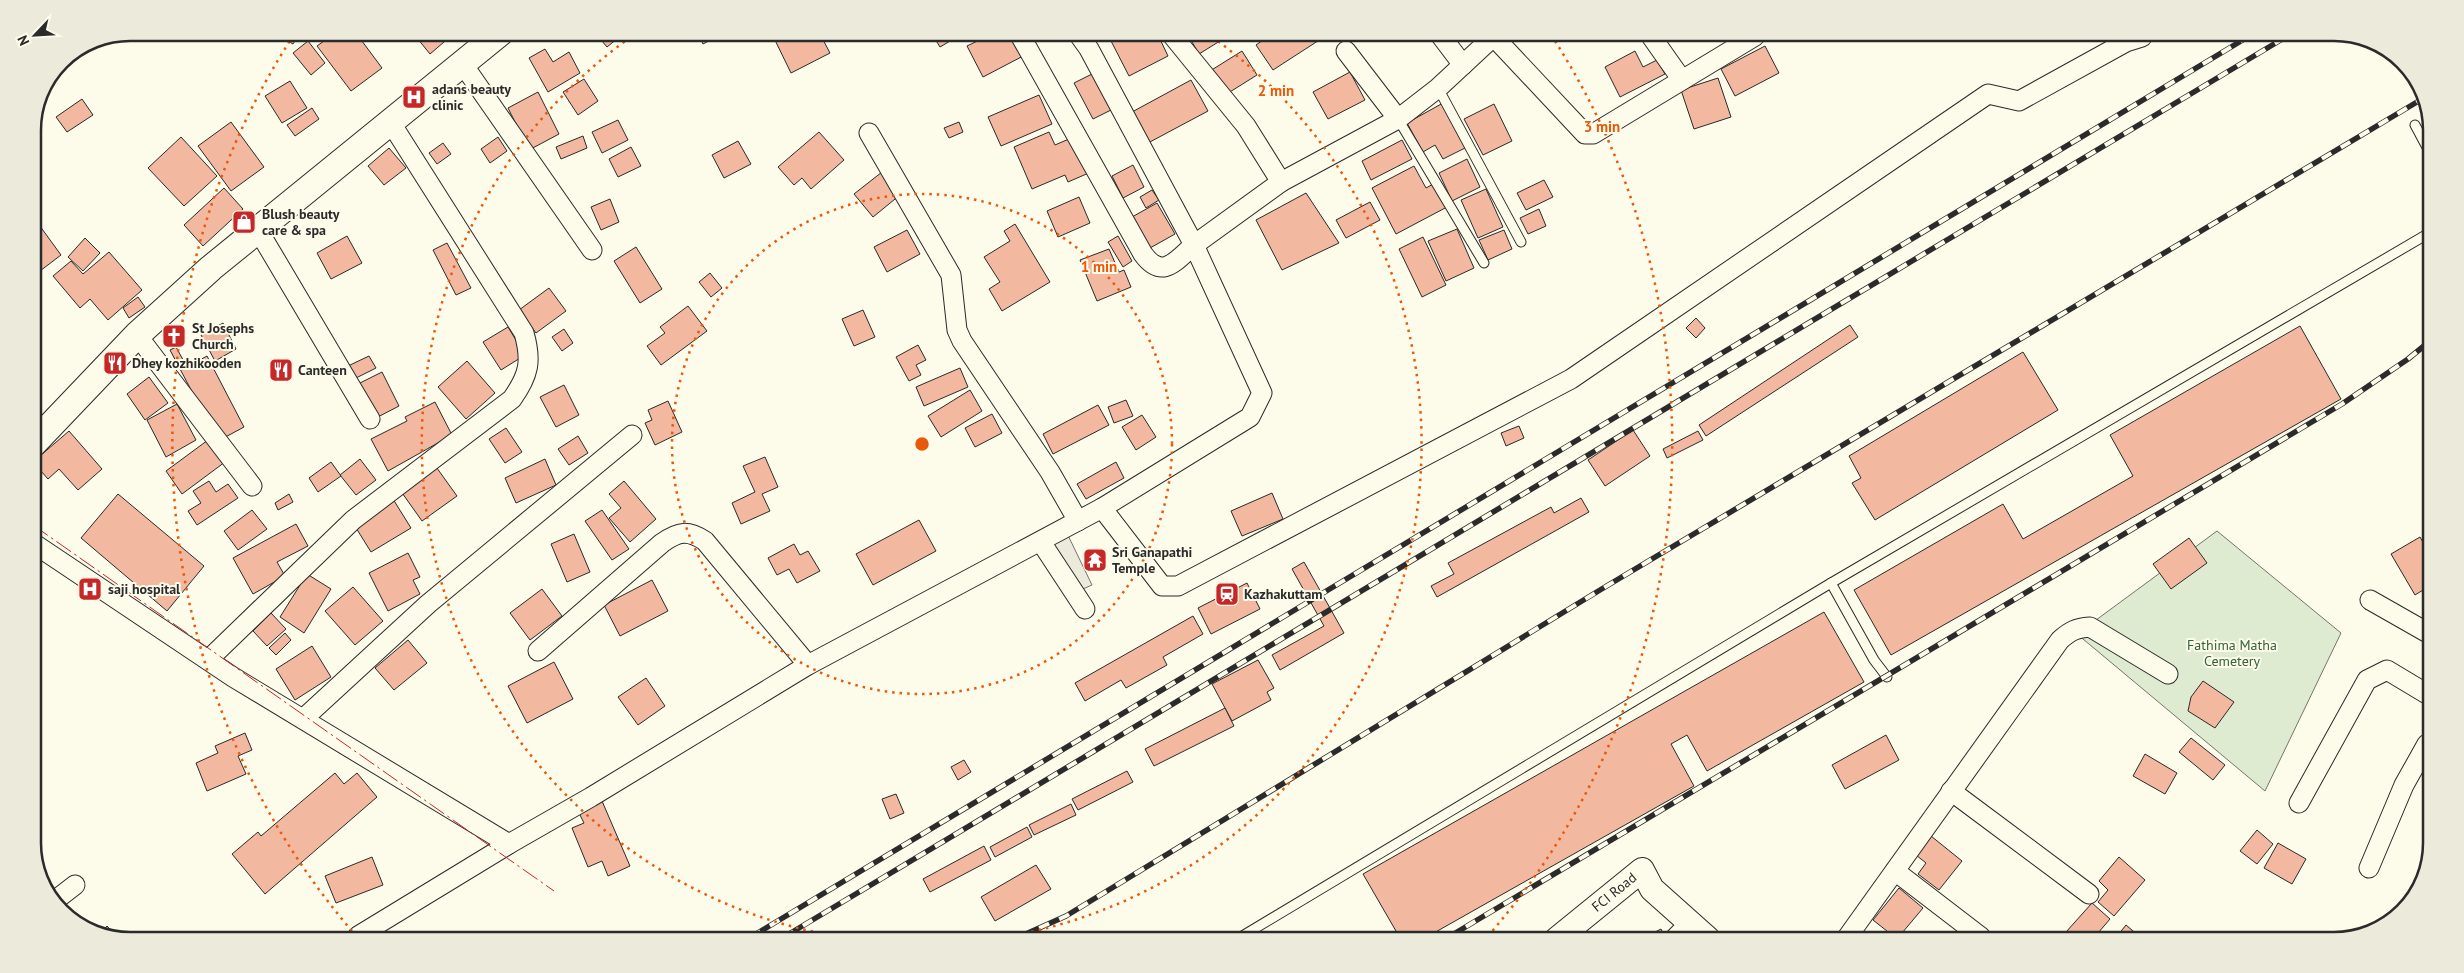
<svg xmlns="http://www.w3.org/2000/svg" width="2464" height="973" font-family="'PT Sans',sans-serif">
<rect width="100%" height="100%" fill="#fdfbea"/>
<path fill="#deebd1" stroke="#74746e" d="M2217,531L2341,633L2265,791L2077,634Z"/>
<path fill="#eceadb" stroke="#74746e" d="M1063,525L1092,585L1069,595L1041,535Z"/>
<g fill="#f2b8a0" stroke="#2b2b2b">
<path d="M274,33H300L293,44Z"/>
<path d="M335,33H356L382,68L351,91L317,46Z"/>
<path d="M413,33H449L451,36L430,54Z"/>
<path d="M596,34H623L607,47Z"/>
<path d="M699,34H722L703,44Z"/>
<path d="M772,34H820L830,53L791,73Z"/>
<path d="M932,34H962L940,47Z"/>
<path d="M990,35H1017L1027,54L983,77L967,46Z"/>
<path d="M1118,35H1158L1168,56L1129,76L1110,39Z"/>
<path d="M1188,35H1227L1228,36L1199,54Z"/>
<path d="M1270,35H1323L1324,37L1273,70L1256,45Z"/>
<path d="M308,41L325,63L311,75L293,53Z"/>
<path d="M1765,46L1779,73L1735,96L1721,69Z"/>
<path d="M545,49L553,62L569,52L580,73L548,92L529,58Z"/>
<path d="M1242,51L1257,75L1225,95L1210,71Z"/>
<path d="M1635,51L1643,67L1657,60L1665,74L1620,97L1605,67Z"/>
<path d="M1350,72L1365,100L1328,119L1313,92Z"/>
<path d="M1092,74L1111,110L1093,119L1074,83Z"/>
<path d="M1718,78L1731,117L1694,129L1681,90Z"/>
<path d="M584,79L598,101L578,115L563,92Z"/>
<path d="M1191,80L1208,111L1148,143L1132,112Z"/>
<path d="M290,81L307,108L282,123L265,96Z"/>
<path d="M538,92L559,134L529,150L508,108Z"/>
<path d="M1039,95L1052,124L1001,146L988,117Z"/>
<path d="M82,99L93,115L67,132L56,117Z"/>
<path d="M1443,103L1467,147L1443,159L1435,145L1423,152L1407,123Z"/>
<path d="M1494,104L1512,141L1483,155L1464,119Z"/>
<path d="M312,108L319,119L295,136L287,125Z"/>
<path d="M618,120L628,140L602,153L592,132Z"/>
<path d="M231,122L264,167L231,191L198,146Z"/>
<path d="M959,122L963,132L949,138L944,128Z"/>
<path d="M819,132L844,160L811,189L802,178L794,185L778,167Z"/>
<path d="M1049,132L1055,145L1076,136L1091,172L1068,182L1065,175L1032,189L1014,147Z"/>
<path d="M583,136L587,148L561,159L556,147Z"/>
<path d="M181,137L217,176L184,206L148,168Z"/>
<path d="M498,137L507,151L490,163L481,149Z"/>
<path d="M1402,140L1412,159L1371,180L1362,161Z"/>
<path d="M738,141L751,164L724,178L712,155Z"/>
<path d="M443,143L451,154L437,164L429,153Z"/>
<path d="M631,147L641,166L618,177L609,159Z"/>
<path d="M389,148L406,168L384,185L368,166Z"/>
<path d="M1467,159L1480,187L1452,201L1439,173Z"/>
<path d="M1133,165L1144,187L1123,198L1112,176Z"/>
<path d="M1414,166L1426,188L1435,183L1447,207L1396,234L1372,188Z"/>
<path d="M882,172L900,195L873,217L854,194Z"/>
<path d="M1544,180L1553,197L1526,210L1517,193Z"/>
<path d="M224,188L243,209L203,246L184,225Z"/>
<path d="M1486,189L1503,227L1478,238L1461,200Z"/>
<path d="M1152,190L1159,200L1146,208L1140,197Z"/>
<path d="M1306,193L1339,243L1282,270L1256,220Z"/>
<path d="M1079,197L1090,223L1058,237L1047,211Z"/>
<path d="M610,199L619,222L601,230L591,207Z"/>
<path d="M1370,202L1380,220L1346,238L1336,220Z"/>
<path d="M1157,203L1175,234L1150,248L1132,217Z"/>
<path d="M1539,209L1546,226L1528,234L1520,218Z"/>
<path d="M37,222L61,255L40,271L33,261V225Z"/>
<path d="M1015,224L1050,282L1002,311L989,289L1000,282L984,257L1010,241L1004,231Z"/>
<path d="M1457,229L1474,268L1446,281L1428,241Z"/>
<path d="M907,230L920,254L887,272L874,247Z"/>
<path d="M1504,230L1512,249L1488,260L1479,240Z"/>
<path d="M347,236L362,263L331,279L317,253Z"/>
<path d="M1118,236L1132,261L1123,267L1108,242Z"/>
<path d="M1423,237L1446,285L1422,297L1399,249Z"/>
<path d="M85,238L100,253L83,271L68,257Z"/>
<path d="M447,243L471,288L456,295L433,250Z"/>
<path d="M636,247L662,289L640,303L614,261Z"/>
<path d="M1109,249L1119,272L1124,270L1131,287L1097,301L1080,260Z"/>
<path d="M109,252L142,290L108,320L90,299L80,308L53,276L71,261L83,274Z"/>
<path d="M710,273L722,288L711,297L699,282Z"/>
<path d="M549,288L566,311L536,333L519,310Z"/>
<path d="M138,297L145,307L129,318L123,308Z"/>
<path d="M688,306L707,331L661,365L647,346L665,333L660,327Z"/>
<path d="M863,310L875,337L854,346L842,319Z"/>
<path d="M1696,318L1705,328L1696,338L1686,328Z"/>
<path d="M223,323L236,349L215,361L201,335Z"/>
<path d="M1850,325L1858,337L1706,436L1699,425Z"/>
<path d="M2300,326L2341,399L1891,655L1854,590L2003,504L2023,539L2133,476L2110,435Z"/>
<path d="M508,327L525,355L501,370L483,342Z"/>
<path d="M564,329L573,343L562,351L552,337Z"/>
<path d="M918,345L926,360L916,365L921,375L909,381L896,357Z"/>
<path d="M176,347L187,367L207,356L244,427L218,441L170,350Z"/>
<path d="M2023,352L2058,410L1875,520L1852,483L1861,478L1849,456Z"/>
<path d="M369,356L376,368L354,379L348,366Z"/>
<path d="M467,361L495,393L466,419L438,387Z"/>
<path d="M960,368L968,387L924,406L916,387Z"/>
<path d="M382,372L399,406L374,419L356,385Z"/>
<path d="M149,377L168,403L145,420L127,394Z"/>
<path d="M564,385L579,415L556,427L540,397Z"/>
<path d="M970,390L982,411L941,437L928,416Z"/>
<path d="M1126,400L1133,416L1114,423L1108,407Z"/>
<path d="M668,401L682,432L655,445L645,423L652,420L648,410Z"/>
<path d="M435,402L452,435L388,471L371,439L407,421L405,417Z"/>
<path d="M177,404L196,440L166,457L147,420Z"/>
<path d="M1098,405L1109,425L1053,454L1043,434Z"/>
<path d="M992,414L1002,433L975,447L965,428Z"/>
<path d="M1142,415L1156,437L1136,450L1122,427Z"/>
<path d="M1519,426L1524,438L1506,446L1501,433Z"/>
<path d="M506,428L522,452L505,463L489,439Z"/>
<path d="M1633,430L1650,456L1605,486L1588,460Z"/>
<path d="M69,431L102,469L78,490L59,469L48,479L33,462Z"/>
<path d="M1698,431L1703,440L1667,458L1663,449Z"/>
<path d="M578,436L588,453L569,465L558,449Z"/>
<path d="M208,440L225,462L182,494L166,471Z"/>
<path d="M765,457L778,487L762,494L770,511L741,524L732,503L755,492L743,466Z"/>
<path d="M360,459L376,480L356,495L340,475Z"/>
<path d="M545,459L556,485L516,503L505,478Z"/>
<path d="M331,462L341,476L318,492L309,478Z"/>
<path d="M1116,462L1124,478L1086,499L1077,484Z"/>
<path d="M434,464L457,496L422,521L400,490Z"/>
<path d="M209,481L216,492L228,484L238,498L197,525L188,511L201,503L193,491Z"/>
<path d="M624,481L656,519L630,542L609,518L621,508L609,494Z"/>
<path d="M1272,493L1283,519L1242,536L1231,511Z"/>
<path d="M118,494L204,566L167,611L81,538Z"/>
<path d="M289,494L293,502L278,510L275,503Z"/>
<path d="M1581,498L1589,512L1437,597L1431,586L1454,574L1448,563L1551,507L1554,513Z"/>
<path d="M393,499L411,528L371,552L353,523Z"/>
<path d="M252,510L267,529L238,550L224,531Z"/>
<path d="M602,510L629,549L612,560L585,521Z"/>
<path d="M919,520L936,551L873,585L856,554Z"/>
<path d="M296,524L308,546L277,562L285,576L253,594L233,558Z"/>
<path d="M574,534L590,572L567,582L551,544Z"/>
<path d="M2420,537L2428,551V587L2415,595L2391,554Z"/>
<path d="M2189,538L2207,563L2171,589L2153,564Z"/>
<path d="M794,544L800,555L808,551L820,571L797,583L789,569L777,575L768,558Z"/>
<path d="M408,553L420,577L413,580L420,594L388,611L369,573Z"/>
<path d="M1304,562L1344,633L1280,670L1272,655L1324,626L1292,569Z"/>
<path d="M307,574L331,589L304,633L280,617Z"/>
<path d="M652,580L668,611L620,636L604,605Z"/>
<path d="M1247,583L1260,609L1211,634L1198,608Z"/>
<path d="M353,587L383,621L355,645L325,611Z"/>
<path d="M542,589L562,616L530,640L510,613Z"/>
<path d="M1824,612L1864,682L1707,771L1687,735L1671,744L1694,786L1425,938H1400L1363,874Z"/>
<path d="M271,613L286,629L267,646L253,631Z"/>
<path d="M1193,616L1203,634L1163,657L1167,665L1126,688L1121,680L1085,701L1075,683Z"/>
<path d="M285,633L291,640L276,655L269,648Z"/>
<path d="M408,640L427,663L394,690L375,668Z"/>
<path d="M312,646L331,677L295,700L276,669Z"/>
<path d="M1258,660L1274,688L1267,692L1271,700L1232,721L1212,684Z"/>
<path d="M554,662L573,699L527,723L508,686Z"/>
<path d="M646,678L665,706L638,725L618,697Z"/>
<path d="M2203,681L2234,702L2215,728L2188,711L2191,697Z"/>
<path d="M1225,708L1234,726L1154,766L1145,749Z"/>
<path d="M245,733L252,750L238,756L246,774L207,791L196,763L218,753L215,746Z"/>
<path d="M1886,735L1899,760L1845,789L1832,765Z"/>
<path d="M2191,738L2225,765L2213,780L2179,752Z"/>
<path d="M2145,754L2177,773L2165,794L2133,776Z"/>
<path d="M964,760L971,772L958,780L951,767Z"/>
<path d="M1127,771L1133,782L1078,810L1072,799Z"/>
<path d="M335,773L344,784L357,773L377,797L265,894L232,854L258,832L261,836Z"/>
<path d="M896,794L904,813L890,819L882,799Z"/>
<path d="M602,801L630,866L608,876L602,861L588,867L572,828L584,823L578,811Z"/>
<path d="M1071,804L1076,815L1034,835L1029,825Z"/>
<path d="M1027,827L1032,837L995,857L990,847Z"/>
<path d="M2257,830L2273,844L2257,864L2240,851Z"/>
<path d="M1931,836L1962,861L1939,890L1918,874L1926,863L1916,855Z"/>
<path d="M2278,843L2306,859L2292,884L2264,868Z"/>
<path d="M984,846L991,860L930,892L923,879Z"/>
<path d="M372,857L383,885L336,903L325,876Z"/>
<path d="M2119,857L2145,880L2114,916L2098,902L2108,890L2099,881Z"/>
<path d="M1036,865L1051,889L995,921L981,897Z"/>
<path d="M1899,888L1923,908L1897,939L1873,920Z"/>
<path d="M2092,903L2110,919L2092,940H2075L2066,932Z"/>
<path d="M2126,925L2139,936L2135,940H2114Z"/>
<path d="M107,926L116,935H98Z"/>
<path d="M1661,929L1666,939H1646L1645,937Z"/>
<path d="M2152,934L2159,940H2148Z"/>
</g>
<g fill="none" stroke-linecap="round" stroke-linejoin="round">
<g stroke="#2b2b2b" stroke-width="11">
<g id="service">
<path d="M1438,88L1521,242"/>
<path d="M1398,119L1484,263"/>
<path d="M2415,125L2431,155"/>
<path d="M1831,583L1874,660L1887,677"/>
<path d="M1239,938L1831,583L2431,232"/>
</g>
</g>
<g stroke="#2b2b2b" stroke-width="21">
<g id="minor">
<path d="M1020,35L1143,254C1163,281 1176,260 1194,245L1089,49L1079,35"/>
<path d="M1172,35L1246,126L1281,182"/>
<path d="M1441,36L1463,65"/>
<path d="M1651,36L1682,80"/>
<path d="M1494,37L1585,134H1593L1755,36"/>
<path d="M1346,51L1398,119"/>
<path d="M462,63L592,250"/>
<path d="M869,133L951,275L957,330L962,341L1050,472L1078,521"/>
<path d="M258,230L370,419"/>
<path d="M137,335L252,486"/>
<path d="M1102,508L1162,586H1178L1571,379L1988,94L2019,101L2126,42L2142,37"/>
<path d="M1041,542L1085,609"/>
<path d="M33,543L233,677L509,844L591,797L808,665L1102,508L1250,417L1262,393L1194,245L1281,182L1398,119L1438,88L1494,36"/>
<path d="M2370,600L2428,633"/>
<path d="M538,651L662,543C679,531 688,530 705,541L808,665"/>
<path d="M208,660L353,520L512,399C529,375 532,361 524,333L391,123"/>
<path d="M303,719L428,604L632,435"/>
<path d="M1951,791L2089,894"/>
<path d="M2299,803L2367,680L2387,670L2427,694"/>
<path d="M2369,868L2404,785L2427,744"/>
<path d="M1895,871L1981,937"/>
<path d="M53,902L75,885"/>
<path d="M358,936L509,844"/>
<path d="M1674,939L1689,924"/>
<path d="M1846,939L2060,640C2070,631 2076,628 2090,627L2168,674"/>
</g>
</g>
<g stroke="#2b2b2b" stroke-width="26">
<path id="tertiary" d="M1557,939L1642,870L1652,889L1708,939"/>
</g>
<g stroke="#2b2b2b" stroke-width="28">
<path id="secondary" d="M33,444L137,335L211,268L500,33"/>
</g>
<use href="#service" stroke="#fdfbea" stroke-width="9"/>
<use href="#minor" stroke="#fdfbea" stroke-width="19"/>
<use href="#tertiary" stroke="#fdfbea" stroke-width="24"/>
<use href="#secondary" stroke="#fdfbea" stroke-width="26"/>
<g stroke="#2b2b2b" stroke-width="5.5">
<g id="rail">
<path d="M751,937L2246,38"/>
<path d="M784,937L2284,38"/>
<path d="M1019,937L1066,916L1600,590L2422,99"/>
<path d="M1447,938L2342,404L2408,359L2430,341"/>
</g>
</g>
<use href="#rail" stroke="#fdfbea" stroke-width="4" stroke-dasharray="11" stroke-linecap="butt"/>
<path stroke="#c62828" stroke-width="1" stroke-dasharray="18 4 2.5 4" stroke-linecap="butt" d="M33,525L554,891"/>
</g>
<g fill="none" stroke="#e8590c" stroke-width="2.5" stroke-dasharray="2.5 5">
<circle cx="922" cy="444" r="250"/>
<path d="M835 936A500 500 0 0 1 635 34M1212 37A500 500 0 0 1 1005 937"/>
<path d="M352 931A750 750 0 0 1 293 36M1555 41A750 750 0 0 1 1488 936"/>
</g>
<defs>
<g id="hospital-square" transform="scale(1.25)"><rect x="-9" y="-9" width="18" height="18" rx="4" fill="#c62828" stroke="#fdfbea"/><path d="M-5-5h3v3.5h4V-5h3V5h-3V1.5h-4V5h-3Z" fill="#fff"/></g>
<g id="shop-square" transform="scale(1.25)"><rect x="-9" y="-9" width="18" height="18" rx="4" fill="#c62828" stroke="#fdfbea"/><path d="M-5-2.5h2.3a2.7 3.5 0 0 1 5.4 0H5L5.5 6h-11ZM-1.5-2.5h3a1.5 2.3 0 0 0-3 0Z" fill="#fff"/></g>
<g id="church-square" transform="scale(1.25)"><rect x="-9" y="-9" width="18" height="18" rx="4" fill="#c62828" stroke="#fdfbea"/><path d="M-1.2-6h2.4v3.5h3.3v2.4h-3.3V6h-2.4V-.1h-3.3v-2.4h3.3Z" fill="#fff"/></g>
<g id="restaurant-square" transform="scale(1.25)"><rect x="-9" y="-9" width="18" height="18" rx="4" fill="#c62828" stroke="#fdfbea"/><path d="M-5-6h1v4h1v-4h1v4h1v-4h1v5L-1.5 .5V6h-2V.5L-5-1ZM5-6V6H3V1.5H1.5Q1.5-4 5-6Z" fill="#fff"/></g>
<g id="temple-square" transform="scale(1.25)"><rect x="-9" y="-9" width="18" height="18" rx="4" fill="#c62828" stroke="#fdfbea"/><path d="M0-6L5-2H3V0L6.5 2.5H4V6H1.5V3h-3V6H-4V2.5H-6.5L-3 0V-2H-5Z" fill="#fff"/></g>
<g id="station-square" transform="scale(1.25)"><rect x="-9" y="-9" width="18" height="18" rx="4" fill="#c62828" stroke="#fdfbea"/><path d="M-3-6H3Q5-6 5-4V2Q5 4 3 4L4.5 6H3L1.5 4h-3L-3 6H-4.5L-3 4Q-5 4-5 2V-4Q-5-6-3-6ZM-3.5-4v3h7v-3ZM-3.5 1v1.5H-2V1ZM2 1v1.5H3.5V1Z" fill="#fff"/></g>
</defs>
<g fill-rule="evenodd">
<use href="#hospital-square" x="414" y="97"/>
<use href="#shop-square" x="244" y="222"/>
<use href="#church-square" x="174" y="336"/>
<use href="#restaurant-square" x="115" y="363"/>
<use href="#restaurant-square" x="281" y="370"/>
<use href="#temple-square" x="1095" y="560"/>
<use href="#hospital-square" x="90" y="589"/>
<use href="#station-square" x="1227" y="594"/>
</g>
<g text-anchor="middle" stroke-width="4" stroke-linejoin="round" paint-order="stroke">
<g font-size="14" font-weight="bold" fill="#2b2b2b" stroke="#fdfbea" text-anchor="start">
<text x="432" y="94">adans beauty<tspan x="432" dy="16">clinic</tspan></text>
<text x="262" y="219">Blush beauty<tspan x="262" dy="16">care &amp; spa</tspan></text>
<text x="192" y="333">St Josephs<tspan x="192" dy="16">Church</tspan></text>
<text x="132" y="368">Dhey kozhikooden</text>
<text x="298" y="375">Canteen</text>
<text x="1112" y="557">Sri Ganapathi<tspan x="1112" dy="16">Temple</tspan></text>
<text x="108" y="594">saji hospital</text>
<text x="1244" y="599">Kazhakuttam</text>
</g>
<g font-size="14" fill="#34623c" stroke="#fdfbea">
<text x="2232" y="650">Fathima Matha<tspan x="2232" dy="16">Cemetery</tspan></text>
</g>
<g font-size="14" fill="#2b2b2b" stroke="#fdfbea">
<text transform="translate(1614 892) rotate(-39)" y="5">FCI Road</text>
</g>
</g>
<path d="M0 0H2464V973H0ZM130 41H2334A89 89 0 0 1 2423 130V843A89 89 0 0 1 2334 932H130A89 89 0 0 1 41 843V130A89 89 0 0 1 130 41Z" fill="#eceadb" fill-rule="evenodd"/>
<path fill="none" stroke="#2b2b2b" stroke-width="2.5" d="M130 41H2334A89 89 0 0 1 2423 130V843A89 89 0 0 1 2334 932H130A89 89 0 0 1 41 843V130A89 89 0 0 1 130 41Z"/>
<circle cx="922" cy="444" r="8" fill="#e8590c" stroke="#fdfbea" stroke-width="2.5"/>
<g font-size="15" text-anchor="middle" font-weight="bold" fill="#e8590c" stroke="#fdfbea" stroke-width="4" stroke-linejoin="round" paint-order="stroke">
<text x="1276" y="96">2 min</text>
<text x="1602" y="132">3 min</text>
<text x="1099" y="272">1 min</text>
</g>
<g transform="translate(35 35) rotate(245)" stroke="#fdfbea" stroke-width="4" paint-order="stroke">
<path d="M0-4L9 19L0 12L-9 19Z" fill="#2b2b2b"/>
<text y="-8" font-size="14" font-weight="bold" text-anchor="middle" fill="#2b2b2b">N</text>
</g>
</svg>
